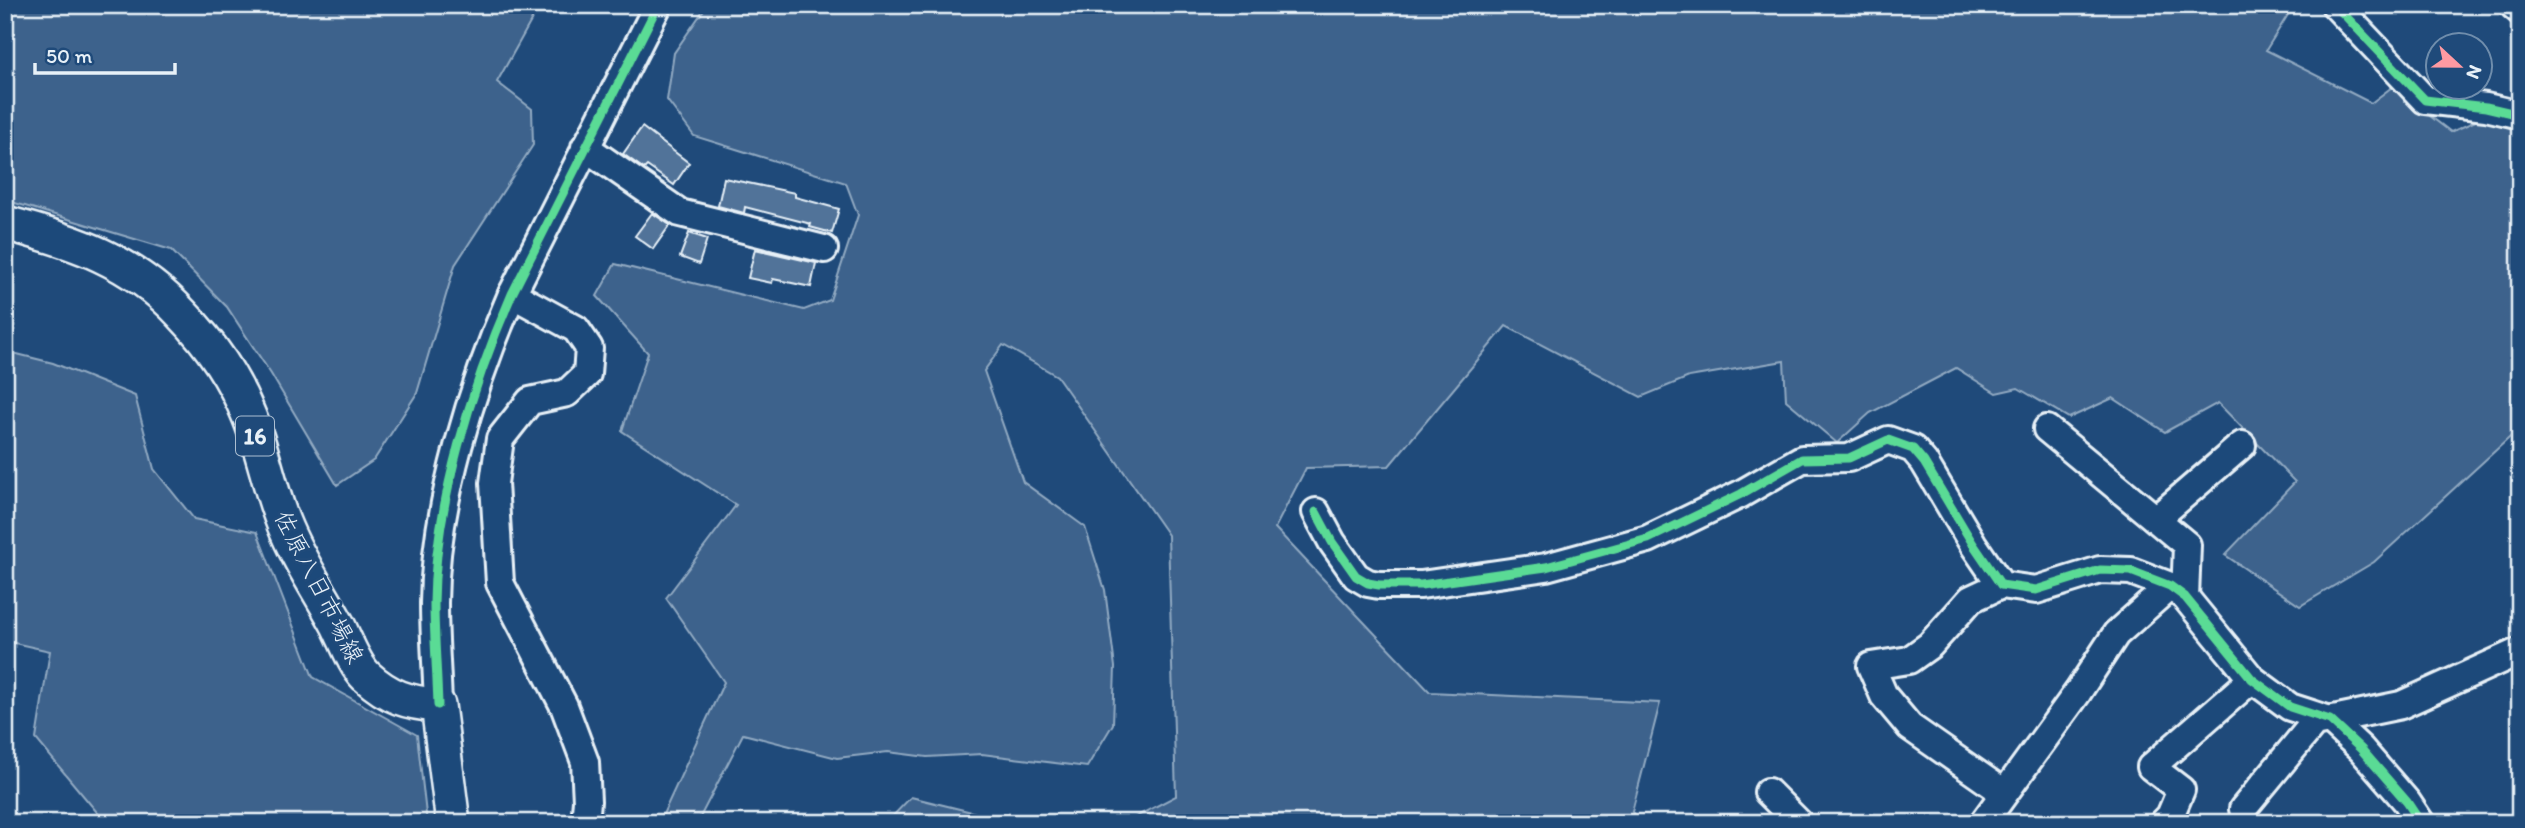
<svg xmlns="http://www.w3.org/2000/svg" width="2525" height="828" font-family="Itim,'Klee One',sans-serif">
<rect width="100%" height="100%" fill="#1f4a7a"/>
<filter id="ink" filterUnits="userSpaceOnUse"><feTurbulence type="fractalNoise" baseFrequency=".0143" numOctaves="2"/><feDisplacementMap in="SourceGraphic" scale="14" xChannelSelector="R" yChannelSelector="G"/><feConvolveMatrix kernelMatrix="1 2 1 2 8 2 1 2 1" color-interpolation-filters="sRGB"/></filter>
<g filter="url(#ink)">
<g fill="#3c628c" stroke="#92aac2" stroke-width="2">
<path d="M5,5H540L497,82L532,109L533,145L455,265L417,393L374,460L337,485L271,374L227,307L171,250L5,200Z"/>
<path d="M707,5H2294L2266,50L2371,103L2392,87L2451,132L2480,119L2520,126V428L2374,562L2300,606L2225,555L2295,482L2218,403L2165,432L2113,398L2069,418L2018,388L1996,393L1956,368L1870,413L1837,443L1786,400L1784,361L1689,377L1641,397L1506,326L1389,466L1306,468L1275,528L1430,692L1660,703L1632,812L1641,823H1124L1176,796L1168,535L1057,376L1003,345L984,371L1023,482L1085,527L1105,590L1115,667L1113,724L1087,767L982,754L927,757L888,752L837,758L743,734L697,823H659L724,682L666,598L736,505L622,431L648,353L597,296L615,264L804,310L830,300L858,215L846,183L694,136L667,100L674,53Z"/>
<path d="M5,351L53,363L135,396L154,469L194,519L257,532L313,677L417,735L427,823H98L101,817L36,739L50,651L5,641Z"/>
<path d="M911,797L992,817L1005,823H886Z"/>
</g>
<g fill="#517399" stroke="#e8f1f8" stroke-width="2">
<path d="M642,127L689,163L674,185L647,166L644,169L623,154Z"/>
<path d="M724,178L795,193V197L839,209L832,233L810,227L811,224L745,207L744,213L718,206Z"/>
<path d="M652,213L670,225L653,249L635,236Z"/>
<path d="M689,233L707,239L699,264L680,257Z"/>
<path d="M755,249L816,263L811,287L773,279L772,283L748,278Z"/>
</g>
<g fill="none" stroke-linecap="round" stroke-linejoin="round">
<g stroke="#e8f1f8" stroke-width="32">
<g id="minor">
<path d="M2335,5L2425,100L2486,107L2520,115"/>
<path d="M2513,5L2520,11"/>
<path d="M585,147L680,213L824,249"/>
<path d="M512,294L576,329L589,348L587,374L567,393L530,401L500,439L494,483L500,583L564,706L585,762L587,801L585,823"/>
<path d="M2047,429L2187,545L2185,597"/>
<path d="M1316,512L1332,542L1356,576L1368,583L1379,585H1421L1546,567L1648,539L1741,494L1802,459L1849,458L1888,440L1913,449L1924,462L1973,544L2001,585L2036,590L2100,570L2131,571L2170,586L2185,597L2252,679L2290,707L2330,720L2361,749L2407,802L2421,823"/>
<path d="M2156,519L2242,445"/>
<path d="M2001,585L1971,599L1930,645L1909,660L1871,666L1884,696L1910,727L2003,792"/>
<path d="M438,705C437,671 434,637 434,603C435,503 472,386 512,294L658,5"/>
<path d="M1768,792L1799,823"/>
<path d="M2243,809L2314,723L2401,705L2520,651"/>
<path d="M1983,823L2078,692L2116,634L2170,586"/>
<path d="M2163,823L2170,816L2181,790L2151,767L2252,679"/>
</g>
</g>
<g stroke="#e8f1f8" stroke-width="38">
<path id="major" d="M5,223C74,241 132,260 182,314C210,343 234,378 249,416C263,450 269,487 283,522C297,558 320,592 338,625C346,641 354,664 366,676C389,697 408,703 438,705L453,823"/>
</g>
<use href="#minor" stroke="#1f4a7a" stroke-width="26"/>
<use href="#major" stroke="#1f4a7a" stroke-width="33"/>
<g stroke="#1f4a7a" stroke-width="13">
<g id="cycleway">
<path d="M2335,5L2425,100L2486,107L2520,115"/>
<path d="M1316,512L1332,542L1356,576L1368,583L1379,585H1421L1546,567L1648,539L1741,494L1802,459L1849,458L1888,440L1913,449L1924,462L1973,544L2001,585L2036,590L2100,570L2131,571L2170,586L2185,597L2252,679L2290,707L2330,720L2361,749L2407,802L2421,823"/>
<path d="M438,705C437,671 434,637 434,603C435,503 472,386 512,294L658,5"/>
</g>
</g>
<use href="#cycleway" stroke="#5adb95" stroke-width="9"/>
</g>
</g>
<g text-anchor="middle" stroke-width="6" stroke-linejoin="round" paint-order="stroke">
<rect fill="#1f4a7a" stroke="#acbfd2" stroke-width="2" x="236" y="416.5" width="38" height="39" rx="5"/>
<g font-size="23" font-weight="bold" fill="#e8f1f8">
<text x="255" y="444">16</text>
</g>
<g font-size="24" fill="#e8f1f8" stroke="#1f4a7a">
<text transform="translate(319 587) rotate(63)" y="8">佐原八日市場線</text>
</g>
</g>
<rect width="2525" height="828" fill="none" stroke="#1f4a7a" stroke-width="28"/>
<rect x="14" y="14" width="2497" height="800" fill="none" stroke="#e8f1f8" stroke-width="2.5" filter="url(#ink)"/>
<g transform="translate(2459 66) rotate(112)"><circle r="33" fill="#1f4a7a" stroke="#6f8dac" stroke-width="2"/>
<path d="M0-5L12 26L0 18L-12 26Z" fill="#ff9aa2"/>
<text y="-10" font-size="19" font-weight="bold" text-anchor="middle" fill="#e8f1f8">N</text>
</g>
<path d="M35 63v10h140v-10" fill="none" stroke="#e8f1f8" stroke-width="3.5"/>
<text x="46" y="63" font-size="21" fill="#e8f1f8" stroke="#1f4a7a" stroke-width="5" paint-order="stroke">50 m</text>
</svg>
